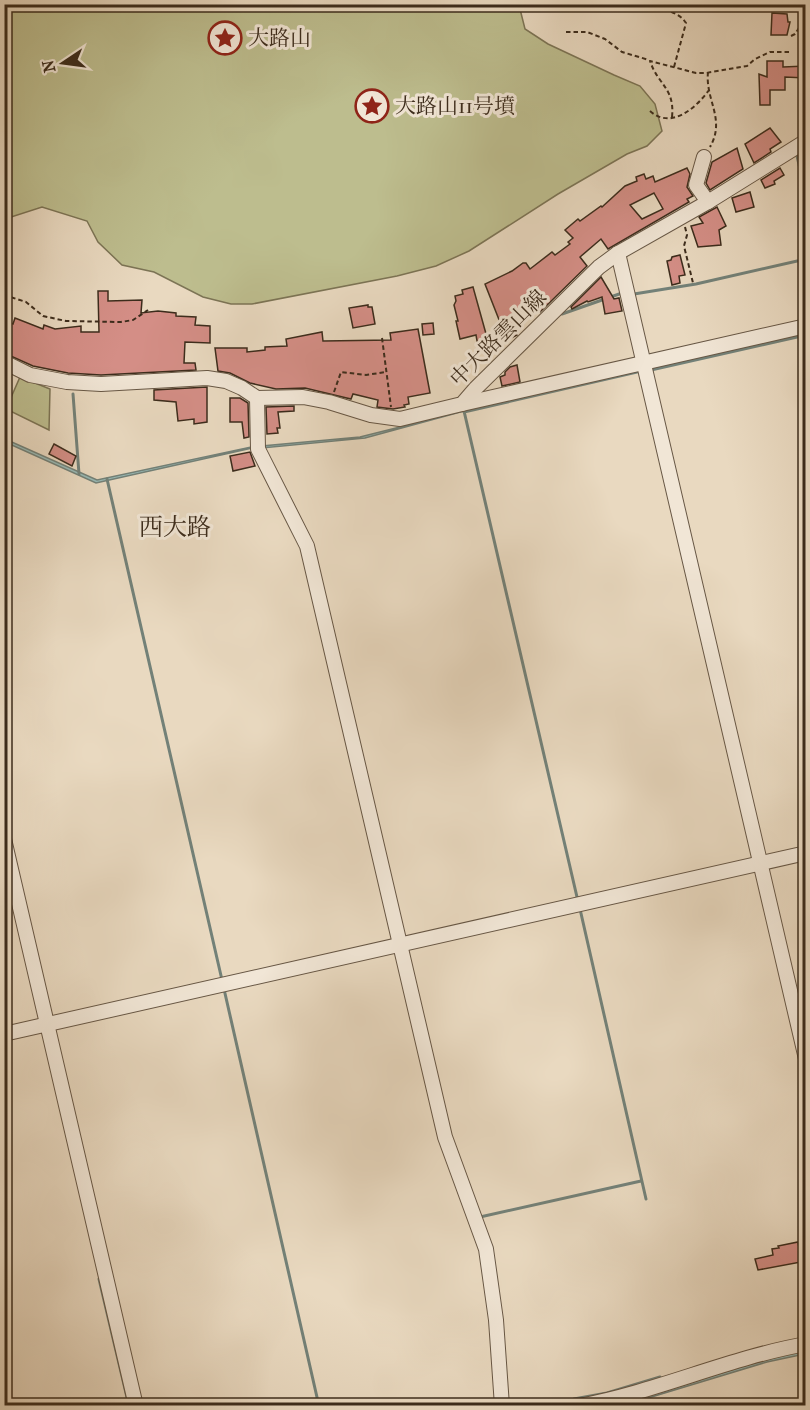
<svg xmlns="http://www.w3.org/2000/svg" width="810" height="1410" font-family="'IM FELL French Canon','Noto Serif JP',serif">
<rect width="100%" height="100%" fill="#e9d9c0"/>
<filter id="stains"><feTurbulence type="fractalNoise" baseFrequency=".00333" numOctaves="4"/><feColorMatrix values="0 0 0 0 .2 0 0 0 0 .09 0 0 0 0 .02 0 0 0 .5 -.17"/></filter>
<radialGradient id="worn" r=".72"><stop offset=".6" stop-color="#630" stop-opacity="0"/><stop offset="1" stop-color="#630" stop-opacity=".3"/></radialGradient>
<g fill="#bdbd8e" stroke="#7c7455" stroke-width="1.5">
<path d="M5,4L519,5L525,29L548,44L614,75L640,86L655,104L662,131L647,146L627,154L558,194L469,251L436,266L397,276L252,304H231L203,297L154,272L122,265L98,242L87,221L42,207L5,219Z"/>
<path d="M20,377L50,389L49,430L6,409Z"/>
</g>
<g fill="#98bab6" stroke="#738178" stroke-width="1.5">
<path d="M464,411L365,438L262,448V446L360,437Z"/>
<path d="M5,439L97,480L251,447L252,448L96,483L5,442Z"/>
<path d="M805,1348V1354L767,1362L625,1405L601,1406Z"/>
</g>
<g fill="none" stroke-linecap="round" stroke-linejoin="round">
<g stroke="#738178" stroke-width="3">
<path d="M797,156L806,195"/>
<path d="M634,294L696,284L806,259"/>
<path d="M562,314L622,293"/>
<path d="M652,372L651,370L806,335"/>
<path d="M73,394L79,474"/>
<path d="M464,411L577,897"/>
<path d="M464,412L637,372"/>
<path d="M107,479L222,980"/>
<path d="M580,909L646,1199"/>
<path d="M224,989L319,1406"/>
<path d="M480,1217L641,1181"/>
<path d="M99,1279L129,1406"/>
<path d="M574,1399L607,1393L660,1377"/>
</g>
</g>
<g fill="#d48e86" stroke="#3c2c1c" stroke-width="1.5" fill-rule="evenodd">
<path d="M772,13L787,14L788,22H790L787,35H771Z"/>
<path d="M767,61H783V67L806,66V78L785,77V90H770V105H760L759,74L767,77Z"/>
<path d="M770,128L781,142L770,149L771,152L754,163L745,144Z"/>
<path d="M737,148L743,169L710,190L706,183L712,162Z"/>
<path d="M687,168L690,174L687,187L693,196L687,199L689,202L608,249L601,239L580,257L587,266L540,312L533,305L511,317L517,335L507,340L485,284L512,271L523,263H526L530,269L552,252L555,255L570,244L568,242L573,238L565,230L578,219L580,221L601,206L602,207L625,186L637,181L636,177L644,174L646,179L653,176L655,182ZM654,193L663,209L642,219L630,205Z"/>
<path d="M780,168L784,175L774,181L775,184L765,188L761,180Z"/>
<path d="M750,192L754,207L736,212L732,198Z"/>
<path d="M717,207L726,226L719,230L721,245L698,247L691,226L703,223L699,217Z"/>
<path d="M680,255L685,275L679,276L680,283L672,285L667,261L671,260L672,257Z"/>
<path d="M601,277L614,299L619,298L622,311L605,314L602,297L588,302L587,301L572,309L571,307Z"/>
<path d="M473,287L488,341L497,339L499,348L479,352L476,335L460,339L456,321H458L454,305L456,301L455,296L463,294L462,290Z"/>
<path d="M98,291H108V301L142,300L141,313L158,311L176,313V316L196,317L195,325L210,326V343L185,342L184,363H195L196,370L101,375L68,373L33,366L4,353V320L13,324L15,318L43,329L44,325L55,329L81,326V332H99Z"/>
<path d="M368,305V307H372L375,324L353,328L349,308Z"/>
<path d="M433,323L434,334L423,335L422,324Z"/>
<path d="M418,329L430,393L408,397L409,404L404,405L405,407L393,409L377,407L378,400L353,394L351,399L305,388L276,389L250,383L230,373L218,371L215,348H247V352L265,350V347L287,346L286,339L322,332L323,341L391,340L390,333Z"/>
<path d="M517,365L520,382L502,386L500,377L505,375V372L510,367Z"/>
<path d="M207,387V422L194,424V419L178,421L176,402L154,400V390Z"/>
<path d="M230,398H240L248,403L249,437L244,438L242,422H230Z"/>
<path d="M294,406V411L278,412L280,428H277L278,433L267,434L266,407Z"/>
<path d="M54,444L76,456L72,466L49,454Z"/>
<path d="M250,452L255,466L233,471L230,456Z"/>
<path d="M798,1242L799,1248L806,1247V1259L800,1260L801,1262L758,1270L755,1259L773,1255L772,1249L779,1248L778,1246Z"/>
</g>
<g fill="none" stroke-linecap="round" stroke-linejoin="round">
<g stroke="#675745" stroke-width="16">
<g id="minor">
<path d="M704,157L696,185L708,202"/>
<path d="M618,253L806,1059"/>
<path d="M4,362L30,375L67,382L101,384L207,378L226,381L242,388L257,398L303,397L329,402L371,415L400,419L462,404L475,389L599,267L618,253L708,202L806,141"/>
<path d="M257,398L258,449L307,546L445,1137L486,1249L496,1320L502,1406"/>
<path d="M462,404L806,326"/>
<path d="M4,839L136,1406"/>
<path d="M4,1034L806,853"/>
<path d="M579,1406C656,1392 728,1358 806,1344"/>
</g>
</g>
<g stroke="#3c2c1c" stroke-width="2" stroke-dasharray="4.5 3" stroke-linecap="butt">
<path d="M650,4C661,10 679,11 686,23L674,67"/>
<path d="M566,32H587L605,39L622,52L649,60"/>
<path d="M791,36L795,34L806,17"/>
<path d="M708,72C705,100 726,119 710,147"/>
<path d="M650,111C671,130 696,108 709,90"/>
<path d="M672,117C675,88 658,85 650,61L696,73H706L747,66L755,59L770,52H789"/>
<path d="M685,227L687,235L684,246L693,283"/>
<path d="M4,295L26,302L43,316L66,321L121,322L133,320L148,310"/>
<path d="M382,338L391,407"/>
<path d="M334,392L341,372L366,375L386,372"/>
</g>
<use href="#minor" stroke="#f1e6d6" stroke-width="14"/>
</g>
<defs>
<g id="sight-ring" transform="scale(1.725)"><circle r="9.5" fill="#f1e6d6" stroke="#8f2418" stroke-width="1.5"/><path d="M0-6L1.8-2.2L6-1.7L2.9 1.2L3.7 5.4L0 3.3L-3.7 5.4L-2.9 1.2L-6-1.7L-1.8-2.2Z" fill="#8f2418"/></g>
</defs>
<g fill-rule="evenodd">
<use href="#sight-ring" x="225" y="38"/>
<use href="#sight-ring" x="372" y="106"/>
</g>
<g text-anchor="middle" stroke-width="6" stroke-linejoin="round" paint-order="stroke">
<g font-size="21" fill="#3c2c1c" stroke="#f1e6d6" text-anchor="start">
<text x="248" y="45">大路山</text>
<text x="395" y="113">大路山11号墳</text>
</g>
<g font-size="21" fill="#3c2c1c" stroke="#f1e6d6">
<text transform="translate(498 338) rotate(-45)" y="7">中大路雲山線</text>
</g>
<g font-size="24" fill="#3c2c1c" stroke="#f1e6d6">
<text x="175" y="535">西大路</text>
</g>
</g>
<rect width="810" height="1410" fill="none" stroke="#e9d9c0" stroke-width="24"/>
<rect x="6" y="6" width="798" height="1398" fill="none" stroke="#3c2c1c" stroke-width="3"/>
<rect x="12" y="12" width="786" height="1386" fill="none" stroke="#3c2c1c" stroke-width="1.5"/>
<g transform="translate(63 63) rotate(257)" stroke="#f1e6d6" stroke-width="4.5" paint-order="stroke">
<path d="M0-4.5L10 22L0 15L-10 22Z" fill="#3c2c1c"/>
<text y="-9" font-size="16" font-weight="bold" text-anchor="middle" fill="#3c2c1c">N</text>
</g>
<rect width="100%" height="100%" filter="url(#stains)"/>
<rect width="100%" height="100%" fill="url(#worn)"/>
</svg>
